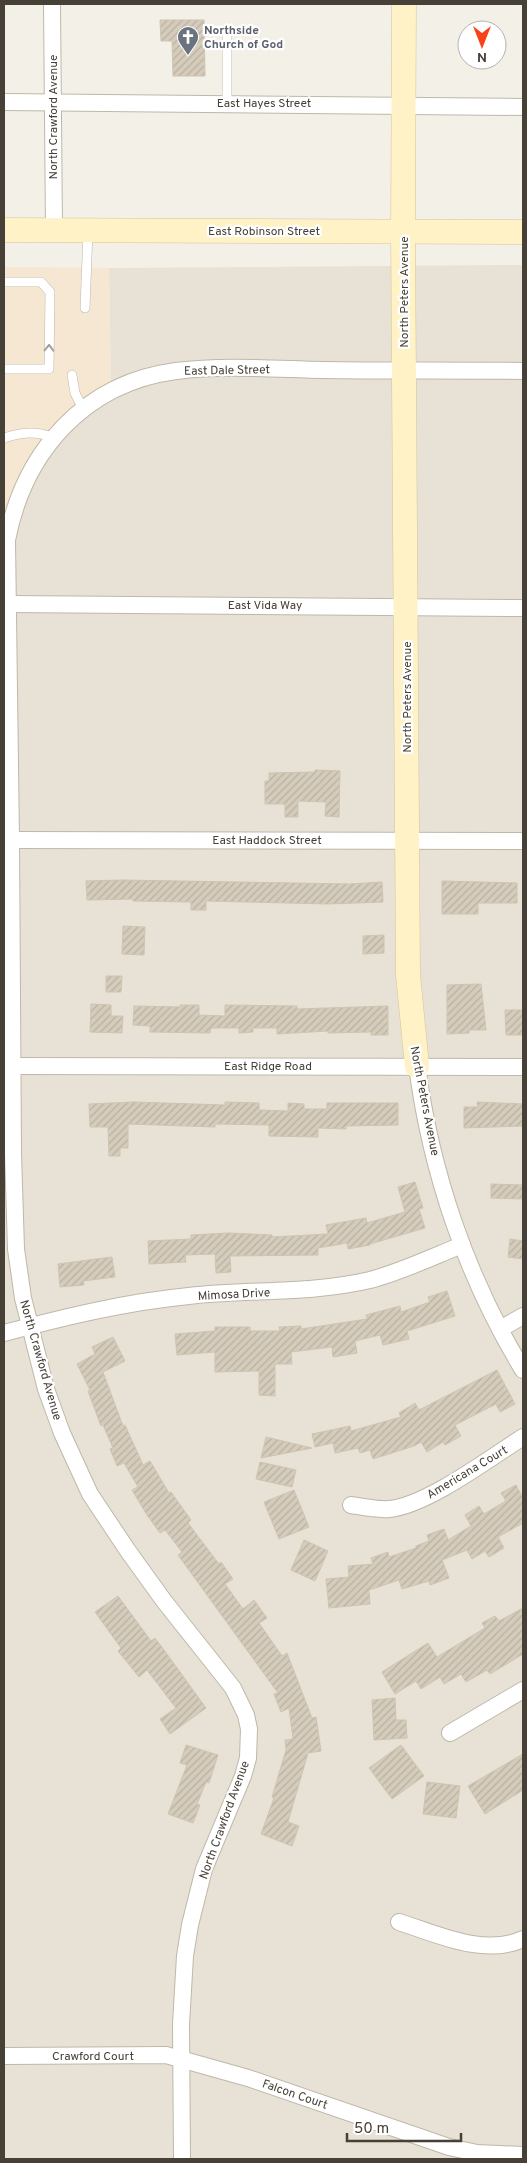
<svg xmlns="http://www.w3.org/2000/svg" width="527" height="2163" font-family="Overpass,sans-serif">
<defs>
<pattern id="building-hatch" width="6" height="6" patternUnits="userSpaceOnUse" patternTransform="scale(1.25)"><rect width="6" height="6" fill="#d5ccbc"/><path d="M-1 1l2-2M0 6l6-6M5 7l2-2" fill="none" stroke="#b8b0a2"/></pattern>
</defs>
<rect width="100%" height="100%" fill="#f3f0e7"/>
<path fill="#e7e2d5" d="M523,265V2159H4V637L17,524L32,482L54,446L111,387L109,268Z"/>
<path fill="#f5e7d2" d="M4,267L109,268L111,387L91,399L10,505L4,637Z"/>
<g fill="url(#building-hatch)" stroke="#cfc4af">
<path d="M160,20H204L205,76H173L172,41H161Z"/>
<path d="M315,770L340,771L339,817L325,816L326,802L298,801V817H285V804H265V781H269V773L315,772Z"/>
<path d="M122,880L350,884L382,882L383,902L328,904L206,901V910H191V902L133,901V899L87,900L86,881Z"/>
<path d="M442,881L517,883V903H478V914H442Z"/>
<path d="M123,926L145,927L144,955L122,954Z"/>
<path d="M384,935V953L363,954V936Z"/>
<path d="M106,976H122L121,992H106Z"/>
<path d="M481,984L486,1030H469V1033L447,1034V985Z"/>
<path d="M91,1004L111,1005V1016H123L122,1033L90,1032Z"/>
<path d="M180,1005H199V1015L225,1016V1005L297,1006V1009L388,1006V1035H371V1032L328,1033V1031L277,1034V1028H253V1032L239,1033V1028H211L210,1033L150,1032V1026L133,1025L134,1006L180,1007Z"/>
<path d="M505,1010H523V1035H506Z"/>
<path d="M134,1102L225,1105V1102L259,1103V1110L288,1111V1103L304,1104V1109H327V1103H398V1125L346,1126V1129L318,1128V1137L269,1136V1125L215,1124V1127L128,1124V1148H120V1156H109L108,1127H90L89,1104Z"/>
<path d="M477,1102L523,1104V1126L464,1128V1107H478Z"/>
<path d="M415,1182L423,1208L419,1209L425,1228L370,1244V1245L348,1249L347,1243L318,1248V1255L230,1256L231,1272L216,1273L215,1254L185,1255L186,1262L149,1264L148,1241L191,1239V1235L229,1233L272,1235V1237L328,1234L326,1225L366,1218L367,1223L405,1212L398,1187Z"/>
<path d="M491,1184L523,1185V1199L491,1198Z"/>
<path d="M510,1239L523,1241V1259L508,1257Z"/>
<path d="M112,1257L115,1277L83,1281L84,1285L60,1287L58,1264Z"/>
<path d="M447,1291L455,1316L407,1331L409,1339L383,1345L380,1335L355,1341L357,1353L333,1357L332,1347L291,1352L292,1364H275V1396L259,1395V1371L215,1372V1352L177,1355L175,1334L215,1331V1327H250V1331H280L279,1327L301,1326V1329L367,1319L366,1315L400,1306L401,1312L430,1302L428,1297Z"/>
<path d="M113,1337L125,1361L103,1372L123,1426L125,1425L143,1465L150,1461L169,1493L171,1492L191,1520L188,1523L219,1564L221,1562L233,1579L225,1584L243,1609L254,1600L267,1618L259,1623L282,1656L287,1653L312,1718L316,1717L321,1751L308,1753L288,1822L299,1826L292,1846L261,1834L274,1798L272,1797L286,1750L285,1740L293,1739L289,1708L281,1712L274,1694L278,1693L178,1555L182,1552L165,1530L160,1533L147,1515L132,1490L138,1487L124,1463L117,1466L110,1449L113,1448L103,1425L101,1426L88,1391L90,1390L77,1364L95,1354L92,1347Z"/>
<path d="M497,1370L515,1404L500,1412L496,1404L455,1425L461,1436L445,1445L443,1442L427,1452L421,1442L414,1446L373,1459L370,1450L360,1453L358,1448L335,1453L333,1443L315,1447L312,1434L350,1426L351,1431L401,1417L399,1413L415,1403L419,1410Z"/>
<path d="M266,1437L312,1448L261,1458Z"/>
<path d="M260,1462L296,1470L292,1487L256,1479Z"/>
<path d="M516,1485L523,1498V1523L498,1537L504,1548L489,1557L485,1551L472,1559L467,1550L442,1560L449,1578L430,1585L429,1581L402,1589L399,1580L369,1590L370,1604L329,1608L326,1579L349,1577L348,1566L373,1564L371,1558L388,1552L389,1557L416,1548V1546L429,1541L427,1535L444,1529L448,1540L471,1526L465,1515L479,1506L484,1514L506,1501L501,1493Z"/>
<path d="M294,1490L309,1527L279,1539L264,1502Z"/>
<path d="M304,1540L328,1551L315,1581L291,1570Z"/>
<path d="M118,1596L151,1641L155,1638L167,1654L206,1708L170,1734L160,1719L176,1708L147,1670L139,1677L118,1651L121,1648L95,1612Z"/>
<path d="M523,1608V1654L490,1674L487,1670L466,1682L461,1674L444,1684L440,1677L421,1689L416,1681L395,1694L382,1672L428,1643L437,1657L485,1628L482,1623L495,1616L499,1621Z"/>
<path d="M395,1698L396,1720H406L407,1738L374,1740L372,1700Z"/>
<path d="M186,1745L218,1755L209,1783L206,1782L197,1804L200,1805L193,1823L168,1814L187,1765L180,1763Z"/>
<path d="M401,1745L424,1776L392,1799L369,1768Z"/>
<path d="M523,1754V1790L485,1814L468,1786Z"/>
<path d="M427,1782L460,1786L456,1818L423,1814Z"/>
</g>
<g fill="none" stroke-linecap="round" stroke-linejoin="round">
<g stroke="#bfb8a9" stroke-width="10">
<g id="lane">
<path d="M227,31V103"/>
<path d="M4,282H41L50,292L49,369H4"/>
<path d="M85,308L88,232"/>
<path d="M72,375L75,393L83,409"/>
<path d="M4,438C23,432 34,431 53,437"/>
</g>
</g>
<g stroke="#bfb8a9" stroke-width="18">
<g id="street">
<path d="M52,4L54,230"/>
<path d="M4,102L523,107"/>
<path d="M8,604L523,608"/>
<path d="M11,840L523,841"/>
<path d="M13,1066L523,1067"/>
<path d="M417,1066C431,1173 467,1278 523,1370"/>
<path d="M500,1329L523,1316"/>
<path d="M4,1333C65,1317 126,1302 189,1296C250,1289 310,1294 370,1280C401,1272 432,1257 462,1245"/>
<path d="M351,1505C363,1507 377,1510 389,1509C426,1506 490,1458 523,1437"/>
<path d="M450,1733L523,1690"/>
<path d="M399,1922C437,1934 484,1957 523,1939"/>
<path d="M4,2056L166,2055L248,2078L449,2147L477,2153L523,2155"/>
<path d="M182,2159L181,2024L185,1956L190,1925L204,1869L243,1776L248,1758L249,1729L246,1715L233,1688L164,1601L128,1551L90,1494L62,1433L46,1389L23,1298L16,1249L13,1153L11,840L7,540C24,452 84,383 176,371C224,365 275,369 323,370C390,371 457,370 523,371"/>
</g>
</g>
<g stroke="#d3c597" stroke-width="25">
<g id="secondary">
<path d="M404,4L403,231L408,975L417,1066"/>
<path d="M4,230L523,232"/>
</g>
</g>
<use href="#lane" stroke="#fff" stroke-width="9"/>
<use href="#street" stroke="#fff" stroke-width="16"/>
<use href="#secondary" stroke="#fef2c6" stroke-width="24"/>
</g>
<defs><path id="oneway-chevron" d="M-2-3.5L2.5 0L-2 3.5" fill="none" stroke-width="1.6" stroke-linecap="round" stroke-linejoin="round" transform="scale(1.25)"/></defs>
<use stroke="#a2a09a" href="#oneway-chevron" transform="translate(49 348) rotate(-89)"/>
<defs>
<g id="church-pin" transform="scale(1.125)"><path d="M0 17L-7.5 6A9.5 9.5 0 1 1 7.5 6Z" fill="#6b7280" stroke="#fff"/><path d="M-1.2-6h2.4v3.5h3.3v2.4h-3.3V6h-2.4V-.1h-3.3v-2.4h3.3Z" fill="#fff"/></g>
</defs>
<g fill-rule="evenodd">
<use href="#church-pin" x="188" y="37"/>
</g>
<g text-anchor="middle" stroke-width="4.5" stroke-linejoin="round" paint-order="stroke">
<g font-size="12" font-weight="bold" fill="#5b616d" stroke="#fff" text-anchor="start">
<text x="204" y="34">Northside<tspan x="204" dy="14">Church of God</tspan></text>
</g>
<g font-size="12" fill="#464036" stroke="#fff">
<text x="264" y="107">East Hayes Street</text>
<text transform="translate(53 117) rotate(-90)" y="4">North Crawford Avenue</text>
<text x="264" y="235">East Robinson Street</text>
<text transform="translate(404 292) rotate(-90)" y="4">North Peters Avenue</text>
<text transform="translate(227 370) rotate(-1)" y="4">East Dale Street</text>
<text x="265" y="609">East Vida Way</text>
<text transform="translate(407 697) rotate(-90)" y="4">North Peters Avenue</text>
<text x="267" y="844">East Haddock Street</text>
<text x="268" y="1070">East Ridge Road</text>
<text transform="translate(425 1101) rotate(79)" y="4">North Peters Avenue</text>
<text transform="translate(234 1294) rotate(-3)" y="4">Mimosa Drive</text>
<text transform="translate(41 1360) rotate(74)" y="4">North Crawford Avenue</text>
<text transform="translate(467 1472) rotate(-31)" y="4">Americana Court</text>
<text transform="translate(224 1820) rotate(-70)" y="4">North Crawford Avenue</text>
<text x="93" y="2060">Crawford Court</text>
<text transform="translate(295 2094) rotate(19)" y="4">Falcon Court</text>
</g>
</g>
<rect width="527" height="2163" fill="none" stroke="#464036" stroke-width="10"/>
<g transform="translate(482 45) rotate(180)"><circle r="24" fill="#ffffff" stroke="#b5b3af"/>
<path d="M0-4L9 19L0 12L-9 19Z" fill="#f84219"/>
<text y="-8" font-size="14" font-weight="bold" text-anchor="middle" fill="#464036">N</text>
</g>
<path d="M347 2133v8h114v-8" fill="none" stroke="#464036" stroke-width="2.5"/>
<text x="354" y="2133" font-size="15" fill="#464036" stroke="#ffffff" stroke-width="4" paint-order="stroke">50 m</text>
</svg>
